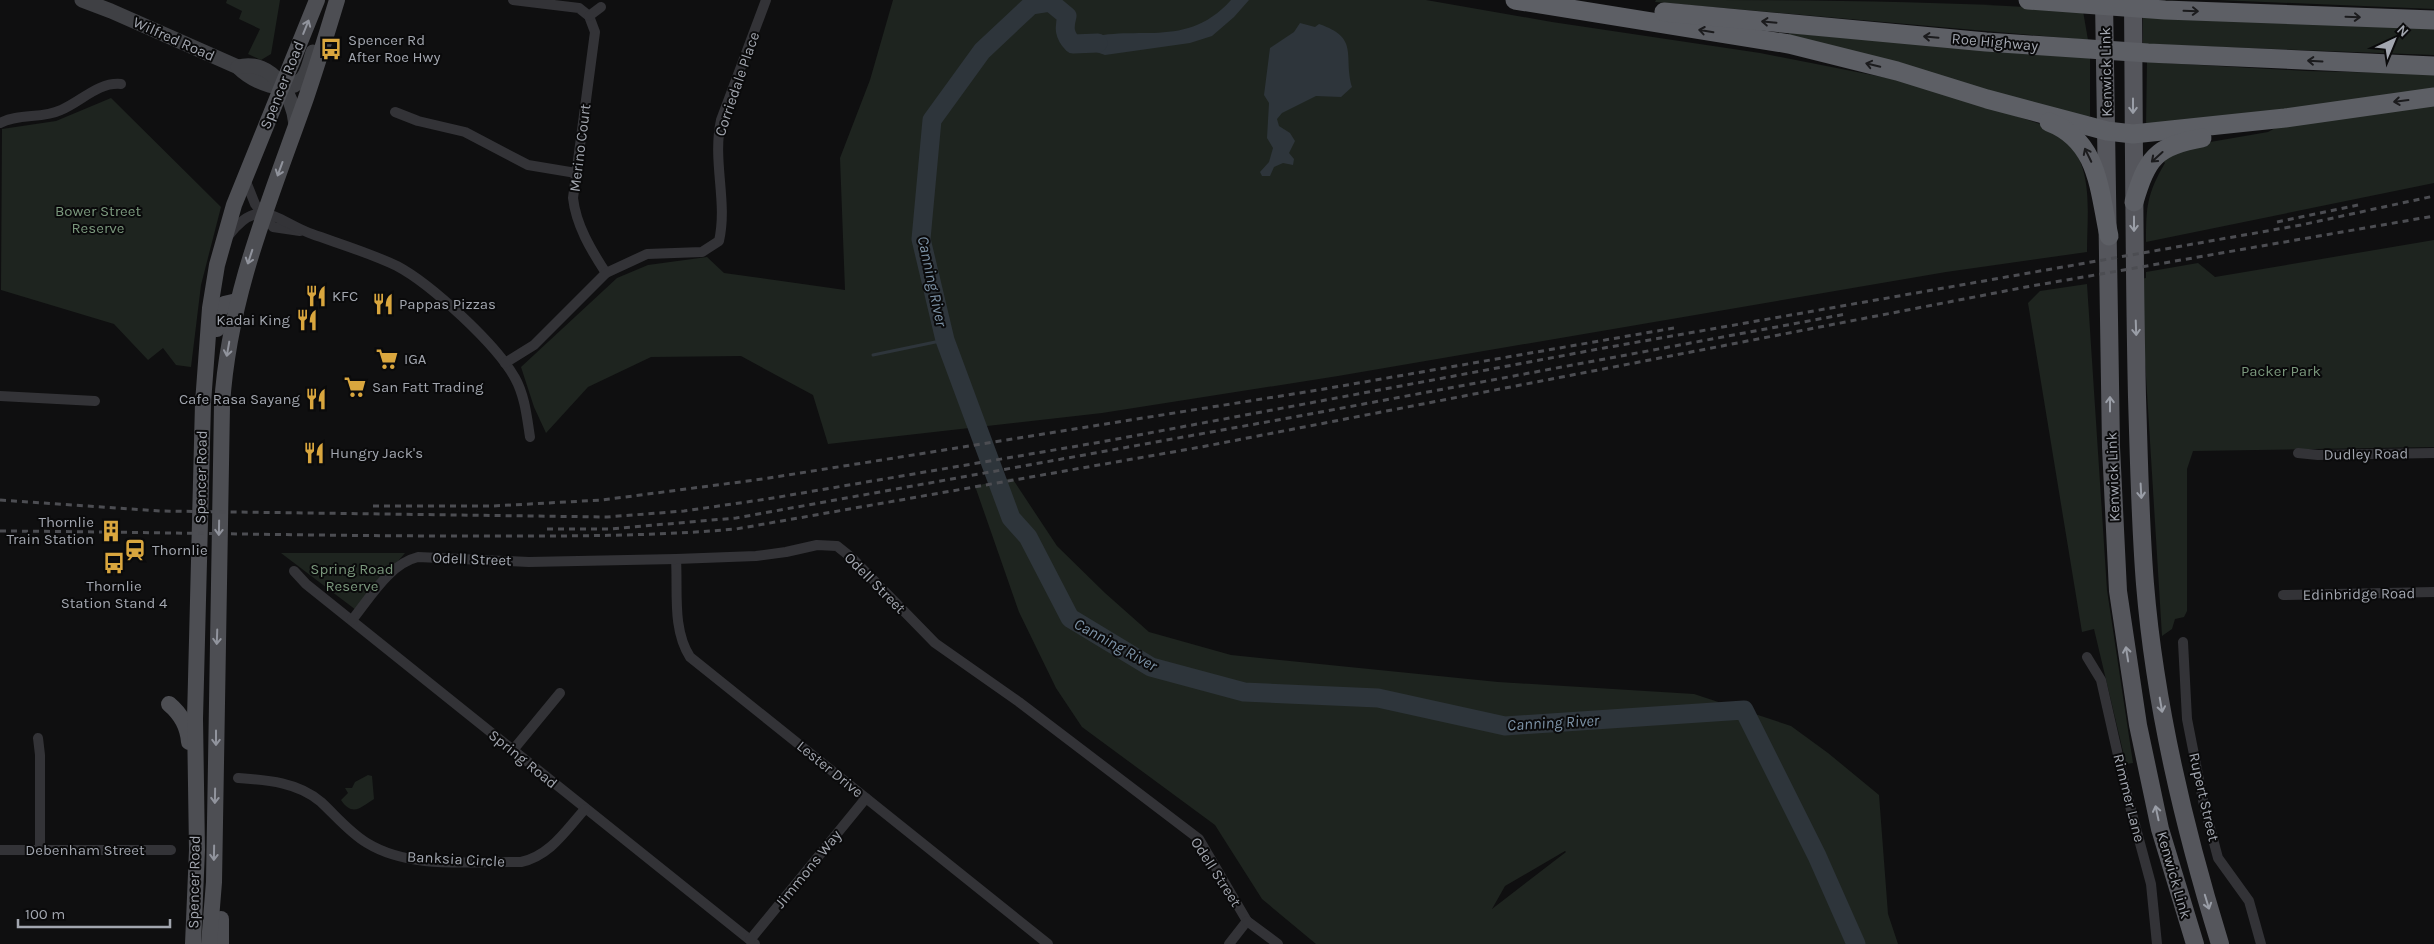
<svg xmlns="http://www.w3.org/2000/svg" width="2434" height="944" font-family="Karla,sans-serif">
<rect width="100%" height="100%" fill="#0f0f10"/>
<g fill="#1e241f" fill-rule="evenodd">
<path d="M227,0H280L271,54L261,60L248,54L260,29L239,19L242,11L226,3Z"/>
<path d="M893,0H1426L1552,22L1760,53L1923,85L2046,126C2097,152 2087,204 2087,252L1946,272L1338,376L1102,413L828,444L813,395L741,356L651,357L588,387L546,433L534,407L521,367L617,278L648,265L707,257L724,273L845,290L840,158L870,80Z"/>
<path d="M1656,0C1799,0 1942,0 2083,11L2088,40L1655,2Z"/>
<path d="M2217,0H2434V9Z"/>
<path d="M2143,12L2434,27V55L2143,44Z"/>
<path d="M1789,33L2090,58V116L2084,119L1788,38Z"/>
<path d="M2147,62L2307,71L2434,74V91L2146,127Z"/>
<path d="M111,98L221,207L201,285L191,367L176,365L163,348L148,360L114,324L1,290L2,129L56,121Z"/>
<path d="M2434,103V183L2146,242C2146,206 2147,194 2165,163L2163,161L2187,146L2268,132L2279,126Z"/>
<path d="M2434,240V447L2193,451L2187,469V611L2184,617L2175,619L2172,629L2162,636L2140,279L2146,278V272L2198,263L2215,277Z"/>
<path d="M2087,284L2107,590L2133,763L2126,764L2094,629L2082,632L2028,303L2040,291Z"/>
<path d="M1012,478L1057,546L1105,593L1149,632L1231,655L1498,682L1694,694L1791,726L1828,753L1879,795L1888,914L1898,944H1316L1262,899L1215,825L1082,727L1056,688L1019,612L975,486ZM1565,851L1566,852L1492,909L1505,886Z"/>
<path d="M281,553H405L356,610Z"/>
<path d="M368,775L372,776L374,799C362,806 353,818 341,800L348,793L345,788H352L355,782Z"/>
</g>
<g fill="#2e353b">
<path d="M1231,0H1249L1234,17L1212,36L1190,43L1105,55L1073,44C1127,18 1182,55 1231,0Z"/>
<path d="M1300,23L1315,27L1319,24C1360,38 1343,55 1352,87L1341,97L1316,96L1282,113L1277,119L1279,126L1290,133L1295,141L1289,153L1294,159L1293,165L1283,163L1274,167L1270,176H1262L1260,172L1269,162L1273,148L1267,138L1269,103L1264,95L1270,48L1294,32Z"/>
</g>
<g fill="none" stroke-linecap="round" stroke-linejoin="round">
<path stroke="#2e353b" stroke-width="3" d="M873,355L945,340"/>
<path stroke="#2e353b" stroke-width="19" d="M1098,43L1073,44C1064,35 1064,28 1067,16L1050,2L1031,5L982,51L932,120L921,239L945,340L1011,518L1028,537L1070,618L1151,667L1244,692L1378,698L1505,726L1744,710L1817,856L1856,944"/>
<g stroke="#333337" stroke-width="10">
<path d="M513,0L579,8L589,16L595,32L573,198C576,225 591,250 606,273"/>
<path d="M589,16L601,7"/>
<path d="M395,112L418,121L465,132L528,165L576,173"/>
<path d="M0,123C19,113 42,119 61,110C82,101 98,82 121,84"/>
<path d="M245,179L255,204L273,227L300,231"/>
<path d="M229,235C260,194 278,222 312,234C340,244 370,253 397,266C431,284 497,345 515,378C525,396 527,418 530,437"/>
<path d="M505,363L534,345L606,273L647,254L702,252L719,241C728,201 712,162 721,120L766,0"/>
<path d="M0,396L95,401"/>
<path d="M2298,453L2318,455L2434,453"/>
<path d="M676,559C678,591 672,629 690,657L1048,944"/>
<path d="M294,571L306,584L755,944"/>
<path d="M2283,595L2434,592"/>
<path d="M352,620C370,598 389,564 418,557L529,562L676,559L756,556L786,552L817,545L837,546L852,558L935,643L1019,702L1199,839L1247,921L1229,944"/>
<path d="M2183,642L2187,719L2204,805L2218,858L2249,901L2261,944"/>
<path d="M2087,657L2101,680L2127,795L2151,884L2157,944"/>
<path d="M38,738L40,755V851"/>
<path d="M513,750L560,693"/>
<path d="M238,778C267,780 298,782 321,802C336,816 350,833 367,843C411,870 472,861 521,862C550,856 566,830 585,809"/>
<path d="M0,850H171"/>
<path d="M1247,921L1278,944"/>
<path d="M750,940L866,798"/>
</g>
<g stroke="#3f4044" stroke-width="15">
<path d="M82,0L111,11L238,67C252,81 287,98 303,78C308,72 310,61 313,52"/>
<path d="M238,67C273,58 293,96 296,125"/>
</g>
<g stroke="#4d4e53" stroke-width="16">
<path d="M217,329L218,313L224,304L237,301"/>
<path d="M169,704C181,714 188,727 189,742"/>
<path d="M221,919V944"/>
<path d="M193,944L197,850L195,719L203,403L210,308L217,265L234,205L317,0"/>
<path d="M209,944L214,882L222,405C229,295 270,200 306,98C317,66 327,33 337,0"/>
</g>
<g stroke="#55565c" stroke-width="18">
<path d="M2104,0L2111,447L2118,591L2138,725L2160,829L2195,944"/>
<path d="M2133,0C2134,132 2134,265 2137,397C2139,459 2140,522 2145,584C2155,707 2184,827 2220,944"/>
</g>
<g stroke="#5d5f65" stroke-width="19">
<path d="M1515,0L1789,44L1897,71L1987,99L2107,131L2133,134L2285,118L2434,97"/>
<path d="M2028,0L2165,10L2434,20"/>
<path d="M1664,12L1986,42L2148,53L2434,66"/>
<path d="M2049,122C2099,141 2099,191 2109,236"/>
<path d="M2134,202C2147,159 2155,146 2202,138"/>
</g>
<g stroke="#4c4d52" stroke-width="3" stroke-dasharray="6 5" stroke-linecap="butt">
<path d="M2277,222L2358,205"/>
<path d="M0,500L160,511L607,517L684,511L767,499L1101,442L1604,348L2301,225L2434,196"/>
<path d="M373,506H493L602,500L763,479L1324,389L1674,328"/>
<path d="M547,529H609L736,518L1294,417L1846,314"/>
<path d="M0,531C155,532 310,536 465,536C555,536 646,537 736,529L1201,447L2026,287L2434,216"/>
</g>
</g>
<defs><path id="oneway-shaft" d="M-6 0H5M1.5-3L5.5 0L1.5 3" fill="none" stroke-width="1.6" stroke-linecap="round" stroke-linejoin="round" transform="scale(1.25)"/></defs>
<g stroke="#1b1b1d">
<use href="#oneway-shaft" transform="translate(2191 11) rotate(2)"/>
<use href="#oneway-shaft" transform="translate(2353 17) rotate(2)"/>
<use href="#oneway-shaft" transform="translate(1769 22) rotate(-175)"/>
<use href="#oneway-shaft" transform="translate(1706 31) rotate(-171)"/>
<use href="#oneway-shaft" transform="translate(1931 37) rotate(-175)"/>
<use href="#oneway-shaft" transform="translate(2315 61) rotate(-177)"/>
<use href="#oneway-shaft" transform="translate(1873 65) rotate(-166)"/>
<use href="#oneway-shaft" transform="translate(2401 101) rotate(173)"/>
<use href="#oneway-shaft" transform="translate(2088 155) rotate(-116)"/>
<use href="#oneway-shaft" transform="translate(2157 157) rotate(138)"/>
</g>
<g stroke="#91949d">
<use href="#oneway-shaft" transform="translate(306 27) rotate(-68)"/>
<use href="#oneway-shaft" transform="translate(280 169) rotate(110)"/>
<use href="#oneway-shaft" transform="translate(250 257) rotate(108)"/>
<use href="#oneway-shaft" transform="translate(228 349) rotate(100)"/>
<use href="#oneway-shaft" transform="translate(219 528) rotate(91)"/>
<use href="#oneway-shaft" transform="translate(217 637) rotate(92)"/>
<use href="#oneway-shaft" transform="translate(216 738) rotate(90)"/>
<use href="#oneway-shaft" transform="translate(215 796) rotate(91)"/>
<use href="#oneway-shaft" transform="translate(214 853) rotate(91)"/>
</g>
<g stroke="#9a9ea7">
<use href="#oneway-shaft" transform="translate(2133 106) rotate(90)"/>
<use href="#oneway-shaft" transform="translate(2134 224) rotate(90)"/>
<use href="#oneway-shaft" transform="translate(2136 328) rotate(88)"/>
<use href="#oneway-shaft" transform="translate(2110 404) rotate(-90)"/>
<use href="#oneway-shaft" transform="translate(2141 491) rotate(87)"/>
<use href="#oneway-shaft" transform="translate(2127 654) rotate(-99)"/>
<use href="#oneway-shaft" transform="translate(2161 705) rotate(80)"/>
<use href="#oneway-shaft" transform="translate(2157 813) rotate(-102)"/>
<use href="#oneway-shaft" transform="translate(2207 902) rotate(73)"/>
</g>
<defs>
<g id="bus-bare" transform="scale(1.725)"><path d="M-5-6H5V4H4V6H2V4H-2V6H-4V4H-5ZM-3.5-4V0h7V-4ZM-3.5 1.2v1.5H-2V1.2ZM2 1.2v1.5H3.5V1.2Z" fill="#d9a63e" stroke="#0a0a0b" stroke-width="2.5" paint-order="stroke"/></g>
<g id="restaurant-bare" transform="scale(1.725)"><path d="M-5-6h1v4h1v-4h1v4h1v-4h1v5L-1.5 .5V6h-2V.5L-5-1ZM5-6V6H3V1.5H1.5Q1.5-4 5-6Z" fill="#d9a63e" stroke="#0a0a0b" stroke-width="2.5" paint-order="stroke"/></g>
<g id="supermarket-bare" transform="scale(1.725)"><path d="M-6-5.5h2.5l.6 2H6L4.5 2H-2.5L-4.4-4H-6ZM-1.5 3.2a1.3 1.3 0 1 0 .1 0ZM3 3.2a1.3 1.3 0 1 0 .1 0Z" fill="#d9a63e" stroke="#0a0a0b" stroke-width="2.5" paint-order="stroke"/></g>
<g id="building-bare" transform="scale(1.725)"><path d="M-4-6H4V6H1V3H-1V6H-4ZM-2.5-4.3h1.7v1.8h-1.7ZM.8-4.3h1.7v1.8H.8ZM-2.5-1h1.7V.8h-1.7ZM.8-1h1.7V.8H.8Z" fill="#d9a63e" stroke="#0a0a0b" stroke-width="2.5" paint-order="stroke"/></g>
<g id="station-bare" transform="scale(1.725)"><path d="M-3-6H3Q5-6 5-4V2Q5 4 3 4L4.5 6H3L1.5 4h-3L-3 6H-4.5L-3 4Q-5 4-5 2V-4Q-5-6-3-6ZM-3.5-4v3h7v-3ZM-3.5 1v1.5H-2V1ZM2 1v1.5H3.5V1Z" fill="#d9a63e" stroke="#0a0a0b" stroke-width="2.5" paint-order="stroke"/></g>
</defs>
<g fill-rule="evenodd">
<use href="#bus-bare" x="331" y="49"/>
<use href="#restaurant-bare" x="316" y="296"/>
<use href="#restaurant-bare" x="383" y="304"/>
<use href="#restaurant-bare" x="307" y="320"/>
<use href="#supermarket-bare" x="387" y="359"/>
<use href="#supermarket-bare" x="355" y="387"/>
<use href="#restaurant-bare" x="316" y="399"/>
<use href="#restaurant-bare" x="314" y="453"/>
<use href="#building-bare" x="111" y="531"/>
<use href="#station-bare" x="135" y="550"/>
<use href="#bus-bare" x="114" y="563"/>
</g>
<g text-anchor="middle" stroke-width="4" stroke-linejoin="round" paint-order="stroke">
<g font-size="15" fill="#a2a6af" stroke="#0a0a0b">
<text transform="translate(174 39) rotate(24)" y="5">Wilfred Road</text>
<text transform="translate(1995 42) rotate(5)" y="5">Roe Highway</text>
<text transform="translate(2106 72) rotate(-91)" y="5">Kenwick Link</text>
<text transform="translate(737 84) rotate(-71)" y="5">Corriedale Place</text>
<text transform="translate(282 85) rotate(-68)" y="5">Spencer Road</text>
<text transform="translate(580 148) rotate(-83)" y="5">Merino Court</text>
<text transform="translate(2366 454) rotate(-1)" y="5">Dudley Road</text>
<text transform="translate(201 477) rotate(-89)" y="5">Spencer Road</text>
<text transform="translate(2113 477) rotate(-92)" y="5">Kenwick Link</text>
<text transform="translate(472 559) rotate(2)" y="5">Odell Street</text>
<text transform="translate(875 583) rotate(45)" y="5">Odell Street</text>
<text transform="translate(2359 594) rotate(-1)" y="5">Edinbridge Road</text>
<text transform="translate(523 759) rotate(39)" y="5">Spring Road</text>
<text transform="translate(830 769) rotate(39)" y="5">Lester Drive</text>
<text transform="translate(2204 797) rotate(77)" y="5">Rupert Street</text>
<text transform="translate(2129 798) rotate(76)" y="5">Rimmer Lane</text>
<text x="85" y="855">Debenham Street</text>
<text transform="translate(456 859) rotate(3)" y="5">Banksia Circle</text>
<text transform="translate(808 869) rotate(-51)" y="5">Jimmons Way</text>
<text transform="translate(1216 872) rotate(57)" y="5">Odell Street</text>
<text transform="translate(2174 875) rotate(74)" y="5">Kenwick Link</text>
<text transform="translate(194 882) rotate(-89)" y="5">Spencer Road</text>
</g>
<g font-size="15" fill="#a2a6af" stroke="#0a0a0b" text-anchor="start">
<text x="348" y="45">Spencer Rd<tspan x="348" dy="17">After Roe Hwy</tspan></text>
<text x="332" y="301">KFC</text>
<text x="399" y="309">Pappas Pizzas</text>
<text x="290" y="325" text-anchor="end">Kadai King</text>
<text x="404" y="364">IGA</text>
<text x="372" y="392">San Fatt Trading</text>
<text x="300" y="404" text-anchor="end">Cafe Rasa Sayang</text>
<text x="330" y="458">Hungry Jack's</text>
<text x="94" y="527" text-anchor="end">Thornlie<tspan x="94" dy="17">Train Station</tspan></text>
<text x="152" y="555">Thornlie</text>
<text x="114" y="591" text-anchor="middle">Thornlie<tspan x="114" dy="17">Station Stand 4</tspan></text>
</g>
<g font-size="15" fill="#7b987d" stroke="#0a0a0b">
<text x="98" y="216">Bower Street<tspan x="98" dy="17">Reserve</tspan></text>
<text x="2281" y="376">Packer Park</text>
<text x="352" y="574">Spring Road<tspan x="352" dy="17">Reserve</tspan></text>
</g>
<g font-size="16" font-style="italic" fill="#7d93a7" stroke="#0a0a0b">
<text transform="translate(933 281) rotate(78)" y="6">Canning River</text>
<text transform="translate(1116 644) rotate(29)" y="6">Canning River</text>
<text transform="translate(1553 722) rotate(-3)" y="6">Canning River</text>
</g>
</g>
<g transform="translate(2394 40) rotate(44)" stroke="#0a0a0b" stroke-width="4" paint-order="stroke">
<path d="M0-4L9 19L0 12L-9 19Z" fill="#a2a6af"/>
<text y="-8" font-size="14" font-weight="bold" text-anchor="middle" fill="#a2a6af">N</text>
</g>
<path d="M18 919v8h152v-8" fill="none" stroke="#a2a6af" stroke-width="2.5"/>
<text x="25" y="919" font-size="15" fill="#a2a6af" stroke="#0a0a0b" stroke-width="4" paint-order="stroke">100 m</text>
</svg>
